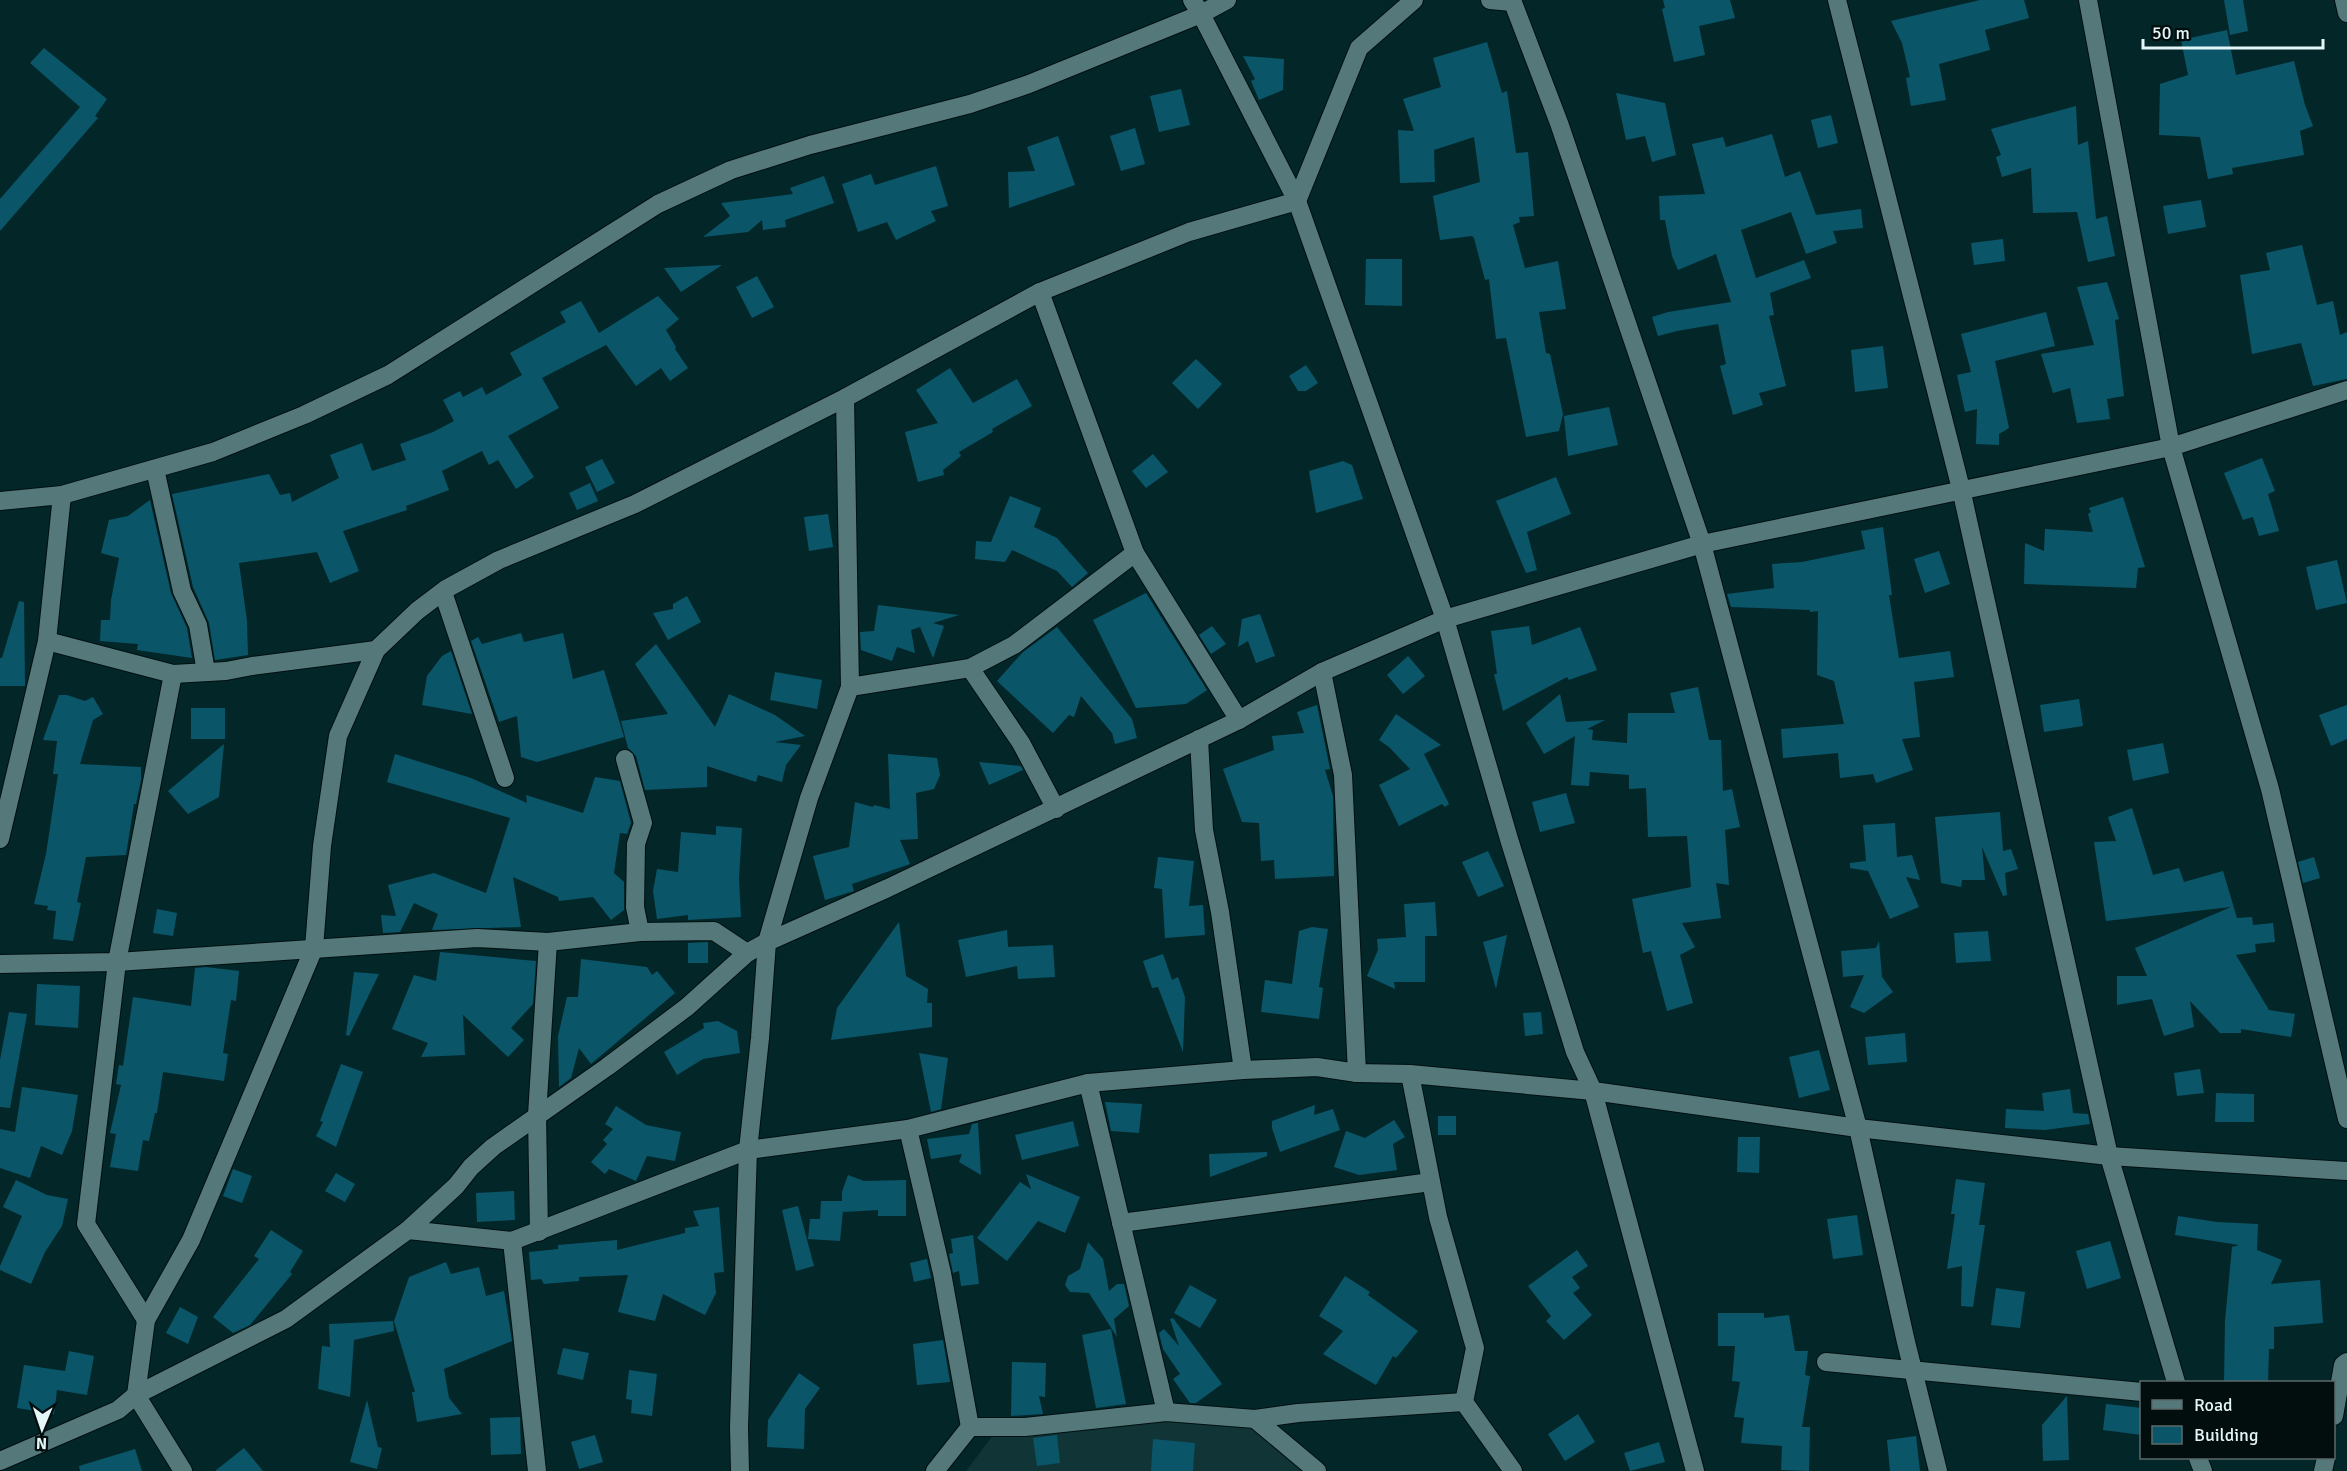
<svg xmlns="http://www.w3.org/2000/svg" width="2347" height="1471" font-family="Signika,sans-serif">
<rect width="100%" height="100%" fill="#032729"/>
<path fill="#113436" d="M1249,1415L1323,1471H966L997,1430Z"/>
<g fill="#0b5569">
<path d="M1663,0H1730L1735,18L1699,26L1705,55L1674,62L1662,9L1665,8Z"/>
<path d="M1980,0H2024L2029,18L1985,30L1990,50L1939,64L1946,100L1911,106L1906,78L1910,77L1902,43L1891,21Z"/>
<path d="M2224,0H2243L2248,31L2230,35Z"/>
<path d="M2227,30L2236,75L2294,61L2305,105L2313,126L2300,131L2304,155L2232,168L2233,174L2208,179L2200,137L2159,135L2160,84L2188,75L2181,40Z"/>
<path d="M1487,42L1502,93L1507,91L1516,153L1528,152L1534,216L1519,217L1520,222L1513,225L1525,268L1558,261L1566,309L1539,312L1546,353L1550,354L1563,414L1559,431L1526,437L1506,338L1496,339L1489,279L1485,280L1474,238L1472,236L1440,240L1433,196L1480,182L1474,137L1434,150L1435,182L1400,183L1398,130L1414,131L1403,99L1441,87L1433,58Z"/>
<path d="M44,48L107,99L95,116L98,118L0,231V199L80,107L30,63Z"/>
<path d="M1243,56L1284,59L1283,90L1259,100L1251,81L1255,79Z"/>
<path d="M1181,89L1190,125L1159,132L1150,96Z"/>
<path d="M1616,93L1665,103L1676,155L1652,162L1645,136L1626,140Z"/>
<path d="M2076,106L2078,145L2088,141L2096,219L2107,216L2115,256L2088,262L2077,212L2033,213L2031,168L2002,177L1996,157L2001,155L1991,129Z"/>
<path d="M1831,115L1838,143L1818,148L1811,120Z"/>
<path d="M1135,128L1145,164L1121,171L1110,136Z"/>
<path d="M1772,134L1785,177L1800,171L1816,215L1861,209L1863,228L1833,231L1837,243L1806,254L1791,212L1741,230L1756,278L1804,260L1811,278L1770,293L1774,315L1769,316L1786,386L1759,393L1763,405L1733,415L1720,366L1726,364L1718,324L1677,331L1658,336L1652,317L1668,312L1731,302L1716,254L1678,270L1672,256L1665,220H1660L1659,196L1705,194L1692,144L1723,137L1726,147Z"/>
<path d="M1058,136L1075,185L1009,208L1008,172L1035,171L1027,147Z"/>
<path d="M936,166L948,206L931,211L936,221L896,240L887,222L858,232L842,184L871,174L875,185Z"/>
<path d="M824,176L834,203L785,220L786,227L763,230L762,220L748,232L703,237L730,216L721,203L793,194L790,188Z"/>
<path d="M2201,200L2206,227L2168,234L2163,206Z"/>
<path d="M2003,239L2005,261L1974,265L1971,243Z"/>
<path d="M2302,245L2317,305L2333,301L2340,335L2347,332V379L2313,386L2301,343L2252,354L2240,275L2270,270L2266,253Z"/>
<path d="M1366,259H1402V306L1365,305Z"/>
<path d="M722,265L681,292L664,268Z"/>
<path d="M757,276L774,307L752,318L736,287Z"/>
<path d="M2107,282L2119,319L2115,320L2124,396L2107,399L2110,419L2077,423L2070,388L2053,393L2041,354L2094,345L2077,287Z"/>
<path d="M658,296L679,319L666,330L676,347L675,349L688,368L670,381L661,368L636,386L604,342L606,345L542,378L559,408L508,436L534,477L516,489L498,460L489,465L482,451L442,471L449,490L406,506L407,510L343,531L359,571L330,583L317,552L239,563L247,621L248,655L215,660L209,623L193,587L172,494L269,474L280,495L290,493L292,502L339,478L330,455L362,443L372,471L406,460L400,444L433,432L454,421L443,400L460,391L463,397L482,387L486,395L522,375L510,353L566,322L560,312L581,301L599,333Z"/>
<path d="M2046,312L2055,346L1995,361L2009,428L1999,434V445L1976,444L1977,409L1965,412L1957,375L1971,372L1961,334Z"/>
<path d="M1883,346L1888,388L1855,392L1851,350Z"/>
<path d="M1196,359L1222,384L1198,409L1172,383Z"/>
<path d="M1306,365L1318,383L1306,391H1298L1289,376Z"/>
<path d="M950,368L973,403L1017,379L1032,406L992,429L993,432L959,452L961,456L943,470L944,475L918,482L905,432L938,423L916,390Z"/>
<path d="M1609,407L1618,445L1568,456L1564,416Z"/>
<path d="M1153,454L1168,472L1146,488L1132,471Z"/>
<path d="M2262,458L2275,491L2268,494L2279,531L2259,536L2253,517L2243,520L2224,473Z"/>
<path d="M602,459L615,483L597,492L585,467Z"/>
<path d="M1343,461L1352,465L1363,499L1316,513L1309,471Z"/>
<path d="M1556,477L1571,514L1527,532L1537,570L1526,573L1496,501Z"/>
<path d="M590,483L598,501L577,510L569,493Z"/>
<path d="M1010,496L1041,508L1034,527L1057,538L1088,573L1072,587L1057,571L1012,550L1005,562L975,559L976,541L991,542Z"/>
<path d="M2123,497L2145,567L2138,568L2136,588L2024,584L2025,543L2044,551L2045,529L2093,532L2088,514L2091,512L2089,508Z"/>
<path d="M150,500L171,593L187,628L192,658L137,650L138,644L100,641L101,620H110L111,600L119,558L101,553L109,520L128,516Z"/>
<path d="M828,514L833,547L809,551L804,517Z"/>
<path d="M1883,527L1892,595H1889L1899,658L1950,651L1954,677L1914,682L1920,737L1902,739L1913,770L1876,783L1873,774L1840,778L1838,753L1783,758L1781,729L1844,724L1834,681L1817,675L1818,611L1810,612V610L1731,607L1727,594L1774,588L1772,564L1802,562L1865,549L1861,531Z"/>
<path d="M1939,551L1950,584L1925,593L1914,559Z"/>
<path d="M2337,560L2347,603L2316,610L2306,567Z"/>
<path d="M1146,593L1207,690L1186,704L1136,708L1093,620Z"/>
<path d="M687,596L701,622L668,640L653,613L673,609V604Z"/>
<path d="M19,601L24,602L25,686H0V658H2Z"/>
<path d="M878,605L959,615L933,623L944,626L933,658L920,627L911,630L915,653L897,647L892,661L861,650L860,632L874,631Z"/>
<path d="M1260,614L1275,656L1256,663L1248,641L1238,647L1242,619Z"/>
<path d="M1212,626L1226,644L1211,654L1199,635Z"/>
<path d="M1529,626L1532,645L1580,627L1597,670L1569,680L1567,677L1503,711L1494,674H1497L1491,631Z"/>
<path d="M1057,627L1132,719L1137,738L1115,744L1112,733L1081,696L1074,717L1069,715L1053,733L997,681L1023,652Z"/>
<path d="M521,633L524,642L563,633L573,679L604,670L624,737L537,762L521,757L517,716L499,722L471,641L478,637L482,644Z"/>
<path d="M656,644L715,727L729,694L775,715L805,736L775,742L801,745L786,765L782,782L758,775L756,782L707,766V787L645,790L636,756L628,748L621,721L668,714L635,664Z"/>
<path d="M451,651L472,714L422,705L427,676L442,656Z"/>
<path d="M1408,656L1425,676L1403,694L1387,675Z"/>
<path d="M775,672L822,680L817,709L770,700Z"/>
<path d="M1698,687L1709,740H1721L1723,791L1732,789L1740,827L1725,830L1729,885L1716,883L1721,918L1682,923L1695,947L1680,955L1693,1003L1667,1011L1651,951L1643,953L1632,899L1691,887L1687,836L1648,837L1646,788L1629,789V775L1590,772L1589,786L1571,785L1575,736L1544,754L1526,723L1560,694L1566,722L1605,720L1587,729L1593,730L1592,740L1627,743L1628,713H1675L1670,693Z"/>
<path d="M59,695H67L85,701L93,697L103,714L93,720L80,764L141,767V780L136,804H134L126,855L86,857L77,902L81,903L73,941L53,939L56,911L47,910L48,906L34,904L46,854L58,774H53L57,741L43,740Z"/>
<path d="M2079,699L2083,726L2044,732L2040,705Z"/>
<path d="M1317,705L1330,769L1325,770L1333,796L1334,876L1275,879L1274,860L1261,861L1259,823L1242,822L1223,769L1274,750L1272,736L1304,733L1297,712Z"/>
<path d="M2347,705V739L2331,746L2319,715Z"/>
<rect x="191" y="708" width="34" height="31"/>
<path d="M1396,714L1441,745L1424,754L1449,804L1445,807L1442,804L1399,826L1379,785L1410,769L1389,747L1379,740Z"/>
<path d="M2163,743L2169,773L2133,781L2127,750Z"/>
<path d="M224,744L219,797L188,814L168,791Z"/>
<path d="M395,754L471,778L527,803L526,795L583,813L595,777L620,781L631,823L627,834L620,833L614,873L624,882V910L611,920L593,897L559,901L558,897L513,877L521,927L432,930L438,914L414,903L400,932L383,933L381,915L396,916L388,885L434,873L486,893L510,818L387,782Z"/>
<path d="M888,754L937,758L940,775L934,789L916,793L918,839L900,840L910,864L852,884L854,891L825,900L813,856L849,847L855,802L873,807L874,805L890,809Z"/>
<path d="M979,762L1021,766L1023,770L989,785Z"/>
<path d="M1566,793L1575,823L1540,832L1532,802Z"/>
<path d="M2132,808L2153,875L2179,868L2184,882L2223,871L2237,918L2252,917L2253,925L2273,923L2275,942L2255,944L2256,952L2236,955L2269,1010L2295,1014L2291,1037L2241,1029V1033H2220L2190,1001L2194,1027L2164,1036L2152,999L2117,1005V976H2147L2135,948L2231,907L2106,921L2094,842L2116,841L2108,817Z"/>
<path d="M2000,812L2003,851L2011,849L2018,869L2005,873L2007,895L2003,896L1982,847L1985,880H1962L1961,887L1941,883L1935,817Z"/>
<path d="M1895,823L1897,857L1912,855L1920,880L1906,877L1919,907L1890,919L1868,871L1850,868V863L1866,861L1863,825Z"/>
<path d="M716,826L742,828L739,879L741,917L688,920V915L657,919L653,891L657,869L678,872L681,832L716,835Z"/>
<path d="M1488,851L1504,886L1478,897L1462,862Z"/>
<path d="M1158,857L1194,861L1189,906L1203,905L1205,935L1165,938L1162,889L1154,888Z"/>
<path d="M2314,857L2320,878L2303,883L2298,862Z"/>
<path d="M1435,902L1437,936H1425V982H1394L1395,989L1367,976L1378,950L1377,939L1406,937L1404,904Z"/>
<path d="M157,909L177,913L173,936L153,933Z"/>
<path d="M899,922L906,976L928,989L927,1003H932V1027L831,1040L837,1008Z"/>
<path d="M1312,927L1328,929L1319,987L1323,988L1319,1019L1261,1012L1265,980L1292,984L1299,931Z"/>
<path d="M1007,930L1008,947L1053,945L1055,977L1018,979L1017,966L966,977L958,940Z"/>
<path d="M1988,931L1991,961L1956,963L1954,933Z"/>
<path d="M1507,935L1496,989L1483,942Z"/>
<path d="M1879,941L1882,977L1893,992L1864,1013L1850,1007L1864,975L1843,977L1841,951L1876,948Z"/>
<path d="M708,942V963H688V943Z"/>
<path d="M440,952L536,961L533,1004L511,1028L524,1040L508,1057L463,1015L465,1055L421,1057L428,1043L392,1029L414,975L436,981Z"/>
<path d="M1163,954L1172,980L1178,977L1185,997L1183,1052L1158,987L1152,988L1143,961Z"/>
<path d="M581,959L647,967L652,975L657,971L675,993L591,1064L579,1048L571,1078L559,1087L558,1036L567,997H578Z"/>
<path d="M206,967L239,971L236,1001L231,1000L223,1053L228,1054L224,1081L163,1072L157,1113H155L149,1141L143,1140L138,1171L110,1167L116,1134L110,1133L121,1085L116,1084L119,1065L123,1066L133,997L191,1006L195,968Z"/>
<path d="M354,972L379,974L349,1036L346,1035Z"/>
<path d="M37,984L80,986L78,1028L35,1025Z"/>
<path d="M9,1012L27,1014L10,1108L0,1107V1060Z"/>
<path d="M1541,1012L1543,1034L1525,1036L1523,1013Z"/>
<path d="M718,1021L737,1031L740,1053L703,1059L677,1075L664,1052L704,1028L703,1023Z"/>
<path d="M1905,1033L1907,1062L1868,1065L1865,1037Z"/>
<path d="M1819,1050L1830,1090L1799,1098L1789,1057Z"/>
<path d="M919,1053L948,1058L941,1109L931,1112Z"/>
<path d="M341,1064L363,1072L336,1147L316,1136L323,1122L320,1121Z"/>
<path d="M2200,1069L2204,1093L2177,1096L2174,1073Z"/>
<path d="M22,1087L78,1095L72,1131L62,1155L41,1146L30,1178L0,1168V1129L15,1132Z"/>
<path d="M2070,1089L2073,1113L2088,1114L2090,1124L2045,1130L2005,1128L2006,1109L2044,1111L2042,1093Z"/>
<path d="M2216,1093L2254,1094V1122H2215Z"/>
<path d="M1105,1102L1142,1104L1139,1133L1111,1131Z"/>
<path d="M1315,1105L1314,1115L1333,1109L1340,1130L1280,1152L1272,1128V1121Z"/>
<path d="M616,1106L646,1125L681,1132L675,1161L647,1156L636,1181L609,1169L605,1174L591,1162L607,1144L603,1140L613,1129L605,1124Z"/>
<rect x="1438" y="1116" width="18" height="19"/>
<path d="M1394,1120L1405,1137L1393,1144L1397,1170L1359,1175L1334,1167L1346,1131L1365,1138Z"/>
<path d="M1073,1121L1079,1146L1022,1160L1015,1135Z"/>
<path d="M978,1123L981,1175L959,1162L962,1154L931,1159L927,1139L969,1134L972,1124Z"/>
<path d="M1738,1137H1760L1759,1173L1737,1172Z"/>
<path d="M1267,1152V1156L1210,1177L1209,1154Z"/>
<path d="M233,1169L252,1176L242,1203L223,1196Z"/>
<path d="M336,1173L355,1184L345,1202L325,1191Z"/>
<path d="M1026,1174L1080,1197L1065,1233L1038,1221L1007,1261L977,1238L1020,1182L1031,1189Z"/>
<path d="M848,1175L864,1181L906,1180V1216H878V1210L843,1212V1210L840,1241L808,1239L810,1219H820L821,1201H842V1192Z"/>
<path d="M1956,1179L1985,1183L1979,1225H1985L1973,1307L1961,1306L1962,1266L1947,1269L1955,1214H1951Z"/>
<path d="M16,1180L47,1195L68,1199L62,1226L45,1252L31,1284L0,1270V1266L22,1216L3,1207Z"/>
<path d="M514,1191L515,1220L477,1222L476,1193Z"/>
<path d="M798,1206L814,1266L796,1271L782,1210Z"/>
<path d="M719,1207L724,1272L714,1273L716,1293L705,1315L663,1294L655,1321L618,1312L628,1275L579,1277V1281L544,1284L541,1279L531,1280L529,1252L558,1249V1245L617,1240V1250L685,1233V1228L699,1226L693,1211Z"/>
<path d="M1857,1215L1863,1255L1833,1259L1827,1219Z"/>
<path d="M2178,1216L2217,1222L2258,1224L2257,1250L2282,1260L2271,1284L2320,1280L2323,1323L2274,1327V1349H2269L2268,1383H2224L2225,1321L2232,1247L2239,1245L2175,1235Z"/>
<path d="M271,1230L303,1251L290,1272L292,1274L250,1325L233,1333L213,1317L259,1259L254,1256Z"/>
<path d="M973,1235L979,1284L961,1286L959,1271L953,1273L949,1254L953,1253L951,1239Z"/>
<path d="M2110,1241L2121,1278L2087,1289L2076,1251Z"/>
<path d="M1088,1242L1103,1259L1109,1291L1117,1284H1124L1129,1306L1114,1319L1117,1337L1089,1293L1070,1292L1065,1285L1068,1276L1080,1269Z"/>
<path d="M1577,1250L1588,1266L1572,1277L1580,1288L1573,1293L1592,1315L1564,1340L1546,1321L1551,1316L1528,1286Z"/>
<path d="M927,1259L931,1278L914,1282L910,1263Z"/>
<path d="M446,1262L451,1274L479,1267L486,1296L504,1291L512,1341L444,1369L449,1398L462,1414L417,1422L412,1392H415L394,1321L409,1277Z"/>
<path d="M1345,1276L1370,1292L1368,1295L1418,1331L1396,1358L1393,1356L1376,1385L1323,1354L1343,1331L1319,1316Z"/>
<path d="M1190,1285L1217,1300L1200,1328L1174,1313Z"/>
<path d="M1996,1288L2025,1292L2020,1328L1991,1325Z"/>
<path d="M180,1307L198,1317L188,1344L166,1333Z"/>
<path d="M1718,1313H1764V1318L1789,1315L1795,1351H1808L1805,1375L1810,1376L1802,1427H1810L1809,1471L1781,1470L1782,1446L1741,1443L1744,1418L1734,1417L1740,1382L1732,1381L1735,1346H1718Z"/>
<path d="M1173,1318L1222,1384L1196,1403H1190L1173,1379L1180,1374L1163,1349L1159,1333L1164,1329L1179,1346L1170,1319Z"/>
<path d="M393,1321L394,1331L354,1340L350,1397L318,1389L322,1346L330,1347L329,1324Z"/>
<path d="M1111,1329L1126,1404L1096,1408L1082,1335Z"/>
<path d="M943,1340L950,1382L917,1385L913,1344Z"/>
<path d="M563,1348L589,1353L583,1380L557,1374Z"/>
<path d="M69,1351L94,1356L87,1395L57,1390L54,1414L17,1408L24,1365L65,1371Z"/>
<path d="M1012,1362L1046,1363L1045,1397L1039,1396L1043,1414L1011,1416Z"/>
<path d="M629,1370L657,1374L652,1416L631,1413L632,1400L626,1399Z"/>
<path d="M799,1373L820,1388L805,1409L804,1449L767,1447L768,1420Z"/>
<path d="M2067,1396L2069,1460L2043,1461L2042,1425Z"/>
<path d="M367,1400L378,1447L382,1448L377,1469L350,1462Z"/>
<path d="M2106,1404L2142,1408V1435L2103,1430Z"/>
<path d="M1578,1414L1595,1442L1565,1461L1548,1434Z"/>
<path d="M520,1417L521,1454L491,1455L490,1418Z"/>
<path d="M595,1435L603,1462L579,1469L571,1442Z"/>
<path d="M1057,1435L1060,1463L1037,1466L1033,1438Z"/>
<path d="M1916,1436L1920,1471H1890L1887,1440Z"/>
<path d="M1153,1439L1195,1443L1193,1471H1151Z"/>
<path d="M1659,1442L1665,1462L1630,1471L1624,1453Z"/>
<path d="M244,1448L263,1471H215Z"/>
<path d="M135,1449L142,1471H80L79,1466Z"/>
</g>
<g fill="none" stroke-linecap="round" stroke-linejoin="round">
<g stroke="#000f10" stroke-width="20">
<g id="minor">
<path d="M1192,0L1201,14L1297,201L1445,619L1509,839L1575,1052L1593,1091L1695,1471"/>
<path d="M1490,0L1512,2"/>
<path d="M1512,0L1559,123L1702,544L1858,1128L1906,1342L1938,1471"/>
<path d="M1837,0L1961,489L2109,1156L2176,1382"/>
<path d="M2088,0L2171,447L2270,789L2347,1119"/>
<path d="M2344,0L2347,13"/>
<path d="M1040,292L1135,553L1239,720"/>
<path d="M155,469L182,591L198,625L206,672"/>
<path d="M0,501L62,495L213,452L304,415L388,375L658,204L731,170L810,145L970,104L1029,84L1201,14L1227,0"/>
<path d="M443,592L505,778"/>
<path d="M47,641L173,674L226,671L252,666L376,650"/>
<path d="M970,668L1021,743L1056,809"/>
<path d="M1322,672L1343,775L1357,1073"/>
<path d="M850,687L970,668L1014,645L1135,553"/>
<path d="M1199,739L1204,830L1220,912L1243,1070"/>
<path d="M625,759L643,823L636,844L635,907L640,932"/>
<path d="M0,839L47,641L62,495"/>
<path d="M0,964L117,962L477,938L548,942L640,932L714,931L747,953L767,942L888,888L1239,720L1322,672L1445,619L1702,544L2171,447L2347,390"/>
<path d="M1410,1074L1438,1217L1475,1348L1464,1402L1513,1471"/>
<path d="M1088,1083L1166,1412"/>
<path d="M908,1129L942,1273L970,1427"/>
<path d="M1121,1223L1431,1182"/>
<path d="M408,1230L456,1186L471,1167L493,1147L607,1067L687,1007L747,953"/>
<path d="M539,1232L537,1115L548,942"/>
<path d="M512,1241L537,1471"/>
<path d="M146,1320L86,1224L117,962L173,674"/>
<path d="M1826,1362L2142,1392"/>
<path d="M2334,1416L2343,1365L2347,1362"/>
<path d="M1255,1419L1317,1471"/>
<path d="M2198,1458L2203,1471"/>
<path d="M0,1461L118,1410L136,1395L286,1319L408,1230L512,1241L748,1150L908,1129L1088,1083L1243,1070L1317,1067L1357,1073L1410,1074L1593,1091L1858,1128L2109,1156L2347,1171"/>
<path d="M183,1471L136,1395L146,1320L191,1240L314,948L322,846L338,736L376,650L417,611L446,589L499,560L635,504L845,398L1040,292L1189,232L1297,201L1359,48L1414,0"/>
<path d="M740,1471L739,1427L748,1150L760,1038L767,942L809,798L850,687L845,398"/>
<path d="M935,1471L970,1427H1025L1166,1412L1255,1419L1298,1413L1464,1402"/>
<path d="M2323,1471L2326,1458"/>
</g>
</g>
<use href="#minor" stroke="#55787a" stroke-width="18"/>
</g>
<rect x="2140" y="1381" width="195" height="78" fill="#020d0e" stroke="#5c6a6b" stroke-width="1.5"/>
<rect x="2152" y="1400" width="30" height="9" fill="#55787a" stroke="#5c6a6b" stroke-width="1.5"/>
<text x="2194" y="1411" font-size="18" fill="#e4f6f7">Road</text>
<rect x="2152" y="1426" width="30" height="18" fill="#0b5569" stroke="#5c6a6b" stroke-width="1.5"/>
<text x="2194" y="1441" font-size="18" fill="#e4f6f7">Building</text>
<g transform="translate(42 1429) rotate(182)" stroke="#020d0e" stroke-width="4.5" paint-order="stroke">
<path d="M0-4.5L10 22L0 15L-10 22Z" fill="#e4f6f7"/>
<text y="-9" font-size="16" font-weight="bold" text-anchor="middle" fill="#e4f6f7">N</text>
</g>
<path d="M2143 39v9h180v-9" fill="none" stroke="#e4f6f7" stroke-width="3"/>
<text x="2152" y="39" font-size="18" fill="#e4f6f7" stroke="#020d0e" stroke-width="4.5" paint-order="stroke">50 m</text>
</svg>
